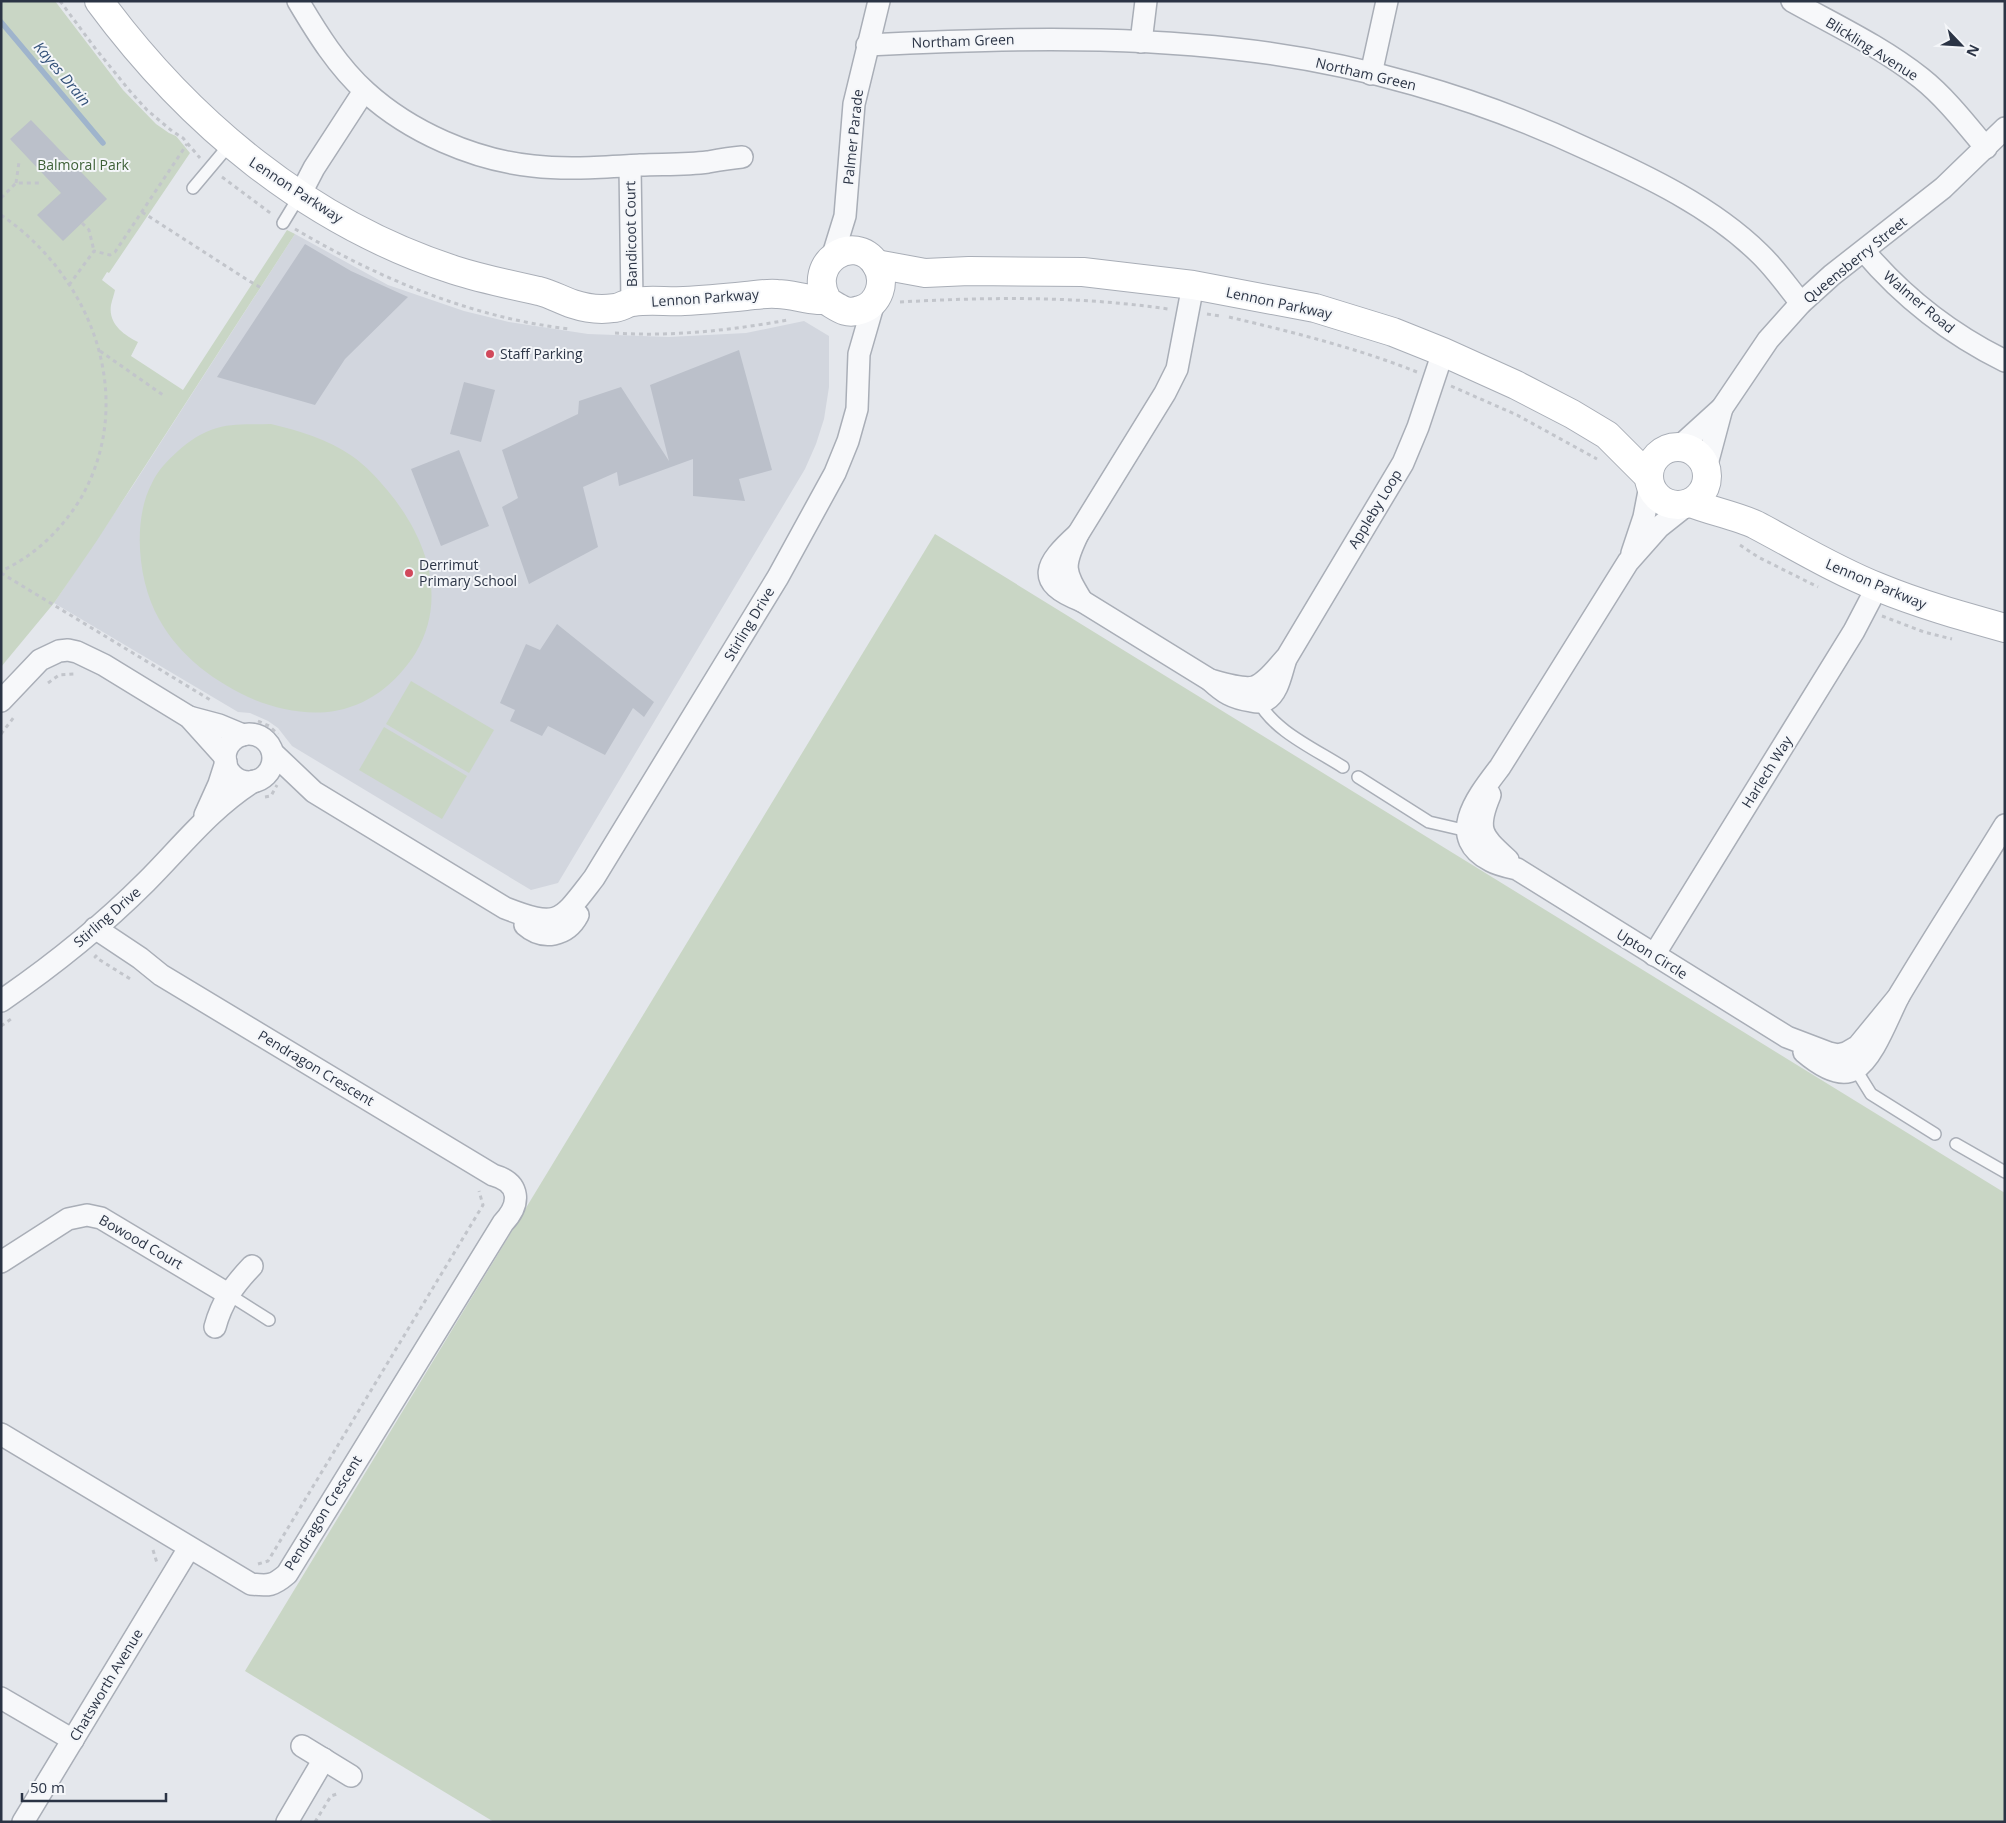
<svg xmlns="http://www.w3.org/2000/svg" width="2006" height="1823" font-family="'Open Sans',sans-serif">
<rect width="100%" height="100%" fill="#e4e7ec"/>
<path fill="#d2d6de" d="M295,234L388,285L464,311L509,322L588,334L669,337L746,333L804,321L829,336V387L824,419L816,444L805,469L558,883L531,890L292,746L278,728L268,721L250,713L238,712L54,603L132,487Z"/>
<g fill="#c9d6c5">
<path d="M1,1H55L123,90L156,124L169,133L176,136L190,153L109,273L107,272L102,280L115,290C114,295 112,300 111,305C108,324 124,335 138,342L131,356L183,390L287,230L295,234L96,542L54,603L1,667Z"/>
<path d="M271,424C300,431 327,439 352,456C365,465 377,478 388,491C426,537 449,598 415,654C400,677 379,697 353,706C322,718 285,712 255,700C216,683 180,657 159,619C138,583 132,520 152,483C158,470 168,460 178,451C189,441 202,432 217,428C234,423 254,425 271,424Z"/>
<path d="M935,534L2005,1193V1822H494L245,1671Z"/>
<path d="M411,681L494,730L469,773L386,724Z"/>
<path d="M384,727L467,776L442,819L359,770Z"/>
</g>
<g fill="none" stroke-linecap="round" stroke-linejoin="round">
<path stroke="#9fb4cc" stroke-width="5.5" d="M1,22L103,143"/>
</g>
<g fill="#bbc0ca">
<path d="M31,120L107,199L63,241L37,215L61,193L10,139Z"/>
<path d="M305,244L351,271L408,297L345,359L315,405L217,377Z"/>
<path d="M739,350L772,470L739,479L745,501L693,496V459L619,486L617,472L583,487L598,547L529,584L502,507L518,498L502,450L578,414L579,401L621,387L669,461L650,385Z"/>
<path d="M464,382L495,390L481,442L450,434Z"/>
<path d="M459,450L489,526L441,546L411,469Z"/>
<path d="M557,624L654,702L644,717L633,708L605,755L548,726L542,736L510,721L515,710L500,703L526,644L540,650Z"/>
</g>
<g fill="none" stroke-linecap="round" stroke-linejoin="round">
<g stroke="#a9aeb7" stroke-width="14">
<g id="lane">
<path d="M193,188L230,144"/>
<path d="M283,223L300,195"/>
<path d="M1258,700C1272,730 1315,749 1343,767"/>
<path d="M1358,777L1429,822L1472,832"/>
<path d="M1853,1065L1871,1094L1935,1134"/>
<path d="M1956,1144L2005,1172"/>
<path d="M228,1294L269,1320"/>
</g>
</g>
<g stroke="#a9aeb7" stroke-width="24">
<g id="street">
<path d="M298,1C317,33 338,67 366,92C410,132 474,160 533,166C568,170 605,167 640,165C662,164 686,165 708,162C719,160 730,158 742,157"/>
<path d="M1792,1C1835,25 1882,47 1921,78C1945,97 1966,124 1986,148"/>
<path d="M1141,42L1146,1"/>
<path d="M867,45C989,39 1113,35 1235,49C1355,62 1477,97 1587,149C1647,176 1712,207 1759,253C1775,268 1787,286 1801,303"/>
<path d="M1371,74L1387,1"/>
<path d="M630,166L632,302"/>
<path d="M300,195L314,168L364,91"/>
<path d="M1864,251C1903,297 1950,334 2005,361"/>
<path d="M832,258L845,216L854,104L879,1"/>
<path d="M1679,447L1722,408L1768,340L1801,303L1832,275L1943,188L2005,128"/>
<path d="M1706,468L1722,408"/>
<path d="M1688,504L1659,527L1628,562L1500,767C1478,796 1444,837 1491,861C1498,865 1508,867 1517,869L1787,1037L1829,1053L1838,1055L1846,1053L1858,1046L1899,996"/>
<path d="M1078,534C1045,564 1033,582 1082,601L1210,680C1224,693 1232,698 1251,701C1256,702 1261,703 1266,700C1278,693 1281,674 1285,662"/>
<path d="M1632,553L1644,517L1650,486"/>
<path d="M1082,601C1064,571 1062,567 1078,534L1165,393L1177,369L1193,285"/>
<path d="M1210,680C1221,683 1243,690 1254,687C1267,683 1278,666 1287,657L1403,463L1418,427L1443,352"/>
<path d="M1,701L40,660L59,651L68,650L77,652L104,665L189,717L225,757"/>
<path d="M189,717L219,725L243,735"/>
<circle cx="249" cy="758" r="24"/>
<path d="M273,753L314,792L505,908C559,929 560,922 594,878L778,577L835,473L848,441L857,409L859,354L874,302"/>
<path d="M1490,795C1475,831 1482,836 1508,860"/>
<path d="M205,815L219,784L226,762"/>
<path d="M525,925C543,941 567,936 578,915"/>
<path d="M1654,955L1854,631L1877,587"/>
<path d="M1,1001C52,966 102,926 146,882C181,847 211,808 254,781"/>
<path d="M1804,1052C1817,1063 1839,1079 1855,1069C1874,1058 1889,1014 1900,994C1934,937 1970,882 2005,825"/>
<path d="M1,1262L68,1219L87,1215L101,1218L228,1294"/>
<path d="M215,1327C222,1301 234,1285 252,1266"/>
<path d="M1,1434L251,1584C269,1586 273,1586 287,1574L503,1223C521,1204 521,1183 493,1175L161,975L140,958L95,928"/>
<path d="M1,1698L73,1740"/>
<path d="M302,1746L351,1776"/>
<path d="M23,1822L189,1548"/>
<path d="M287,1822L324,1759"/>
</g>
</g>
<g stroke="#a9aeb7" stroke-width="30">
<g id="secondary">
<path d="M99,1C189,123 309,223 454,270C482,279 511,285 539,291C551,294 561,300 573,304C585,308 601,310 614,308C620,308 626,303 633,302C649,299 668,302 684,301C705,300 726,298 746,296C756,295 767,293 777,294C790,294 804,299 818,300C820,300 826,300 827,301C839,308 846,315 860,310C879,305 887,281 876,264C854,231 806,263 827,300"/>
<path d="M876,264L925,273L969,271L1083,272L1193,285L1315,308L1393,332L1443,352L1516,385L1572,414L1607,435L1648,476"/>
<circle cx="1678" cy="476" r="29"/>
<path d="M1691,503C1711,511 1737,516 1756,525C1796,546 1835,570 1878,587C1919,604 1962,616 2005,628"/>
</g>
</g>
<g stroke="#c2c5cb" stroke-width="3" stroke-dasharray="4 4" stroke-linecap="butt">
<path d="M60,1L95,48L129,90L147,110L172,131L183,138L200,158"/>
<path d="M222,177L273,215"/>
<path d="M16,183L19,162"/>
<path d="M1,198L16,183H39"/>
<path d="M142,212L246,279L263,289"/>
<path d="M1,215C92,277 138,398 81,498C62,529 35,556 1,571"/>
<path d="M82,223L89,230L94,251"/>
<path d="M295,229C380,279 470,317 569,329"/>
<path d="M69,285L94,251L110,255L115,252L187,144"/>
<path d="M900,302C990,297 1079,296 1168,309"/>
<path d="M1207,314L1220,316"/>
<path d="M1229,317C1292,332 1357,348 1417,372"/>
<path d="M615,333C672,337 732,330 788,320"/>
<path d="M100,351L163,395"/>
<path d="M1451,386L1517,415L1597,459"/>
<path d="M1740,545L1758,557L1818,587"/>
<path d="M1,573L212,701"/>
<path d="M1882,616L1924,632L1952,639"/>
<path d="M48,683L59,675L74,674"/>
<path d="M258,721L269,726L278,734"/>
<path d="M1,734L14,717"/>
<path d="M265,797L271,796L277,785"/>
<path d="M97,955L95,957L132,980"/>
<path d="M1,1026L11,1019"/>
<path d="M153,1550L157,1563"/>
<path d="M258,1564L268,1561L483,1205L479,1191"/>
<path d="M315,1822L331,1796L340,1793"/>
</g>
<use href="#lane" stroke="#f7f8fa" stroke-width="11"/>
<use href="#street" stroke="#f7f8fa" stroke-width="21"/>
<use href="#secondary" stroke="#fff" stroke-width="28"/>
</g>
<g fill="#d1495b" stroke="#f4f6f9" stroke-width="2">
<circle cx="490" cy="354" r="5"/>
<circle cx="409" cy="573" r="5"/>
</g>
<g text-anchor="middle" stroke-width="4" stroke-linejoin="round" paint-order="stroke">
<g font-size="14" fill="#2b3445" stroke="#f4f6f9">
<text transform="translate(963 41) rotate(-2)" y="5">Northam Green</text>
<text transform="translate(1872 49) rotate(32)" y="5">Blickling Avenue</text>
<text transform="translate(1366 74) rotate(13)" y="5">Northam Green</text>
<text transform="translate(853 137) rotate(-84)" y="5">Palmer Parade</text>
<text transform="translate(296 190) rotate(33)" y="5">Lennon Parkway</text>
<text transform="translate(631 234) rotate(-91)" y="5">Bandicoot Court</text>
<text transform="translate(1855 260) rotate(-39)" y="5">Queensberry Street</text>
<text transform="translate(705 298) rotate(-4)" y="5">Lennon Parkway</text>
<text transform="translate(1919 302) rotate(40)" y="5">Walmer Road</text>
<text transform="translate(1279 303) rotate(12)" y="5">Lennon Parkway</text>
<text transform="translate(1375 509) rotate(-59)" y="5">Appleby Loop</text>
<text transform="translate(1876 584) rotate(23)" y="5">Lennon Parkway</text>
<text transform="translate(749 624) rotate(-59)" y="5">Stirling Drive</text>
<text transform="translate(1767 772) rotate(-58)" y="5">Harlech Way</text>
<text transform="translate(107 917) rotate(-41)" y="5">Stirling Drive</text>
<text transform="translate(1652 954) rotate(32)" y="5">Upton Circle</text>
<text transform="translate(316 1068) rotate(31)" y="5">Pendragon Crescent</text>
<text transform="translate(141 1242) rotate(30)" y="5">Bowood Court</text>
<text transform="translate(323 1513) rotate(-58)" y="5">Pendragon Crescent</text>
<text transform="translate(106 1685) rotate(-59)" y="5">Chatsworth Avenue</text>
</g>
<g font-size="14" fill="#3f6138" stroke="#f4f6f9">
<text x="83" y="170">Balmoral Park</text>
</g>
<g font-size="14" fill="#2b3445" stroke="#f4f6f9" text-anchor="start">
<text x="500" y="359">Staff Parking</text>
<text x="419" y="570">Derrimut<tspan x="419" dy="16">Primary School</tspan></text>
</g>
<g font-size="15" font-style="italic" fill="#34527a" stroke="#f4f6f9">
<text transform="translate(62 74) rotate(50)" y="5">Kayes Drain</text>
</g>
</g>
<rect width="2006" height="1823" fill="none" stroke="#2b3445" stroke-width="5"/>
<g transform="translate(1961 45) rotate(115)" stroke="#f4f6f9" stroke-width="4" paint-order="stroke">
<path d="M0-4L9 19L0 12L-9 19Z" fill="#2b3445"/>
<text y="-8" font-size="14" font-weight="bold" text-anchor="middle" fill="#2b3445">N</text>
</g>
<path d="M22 1793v8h144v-8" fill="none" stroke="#2b3445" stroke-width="2.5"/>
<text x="30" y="1793" font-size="15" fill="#2b3445" stroke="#f4f6f9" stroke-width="4" paint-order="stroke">50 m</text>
</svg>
